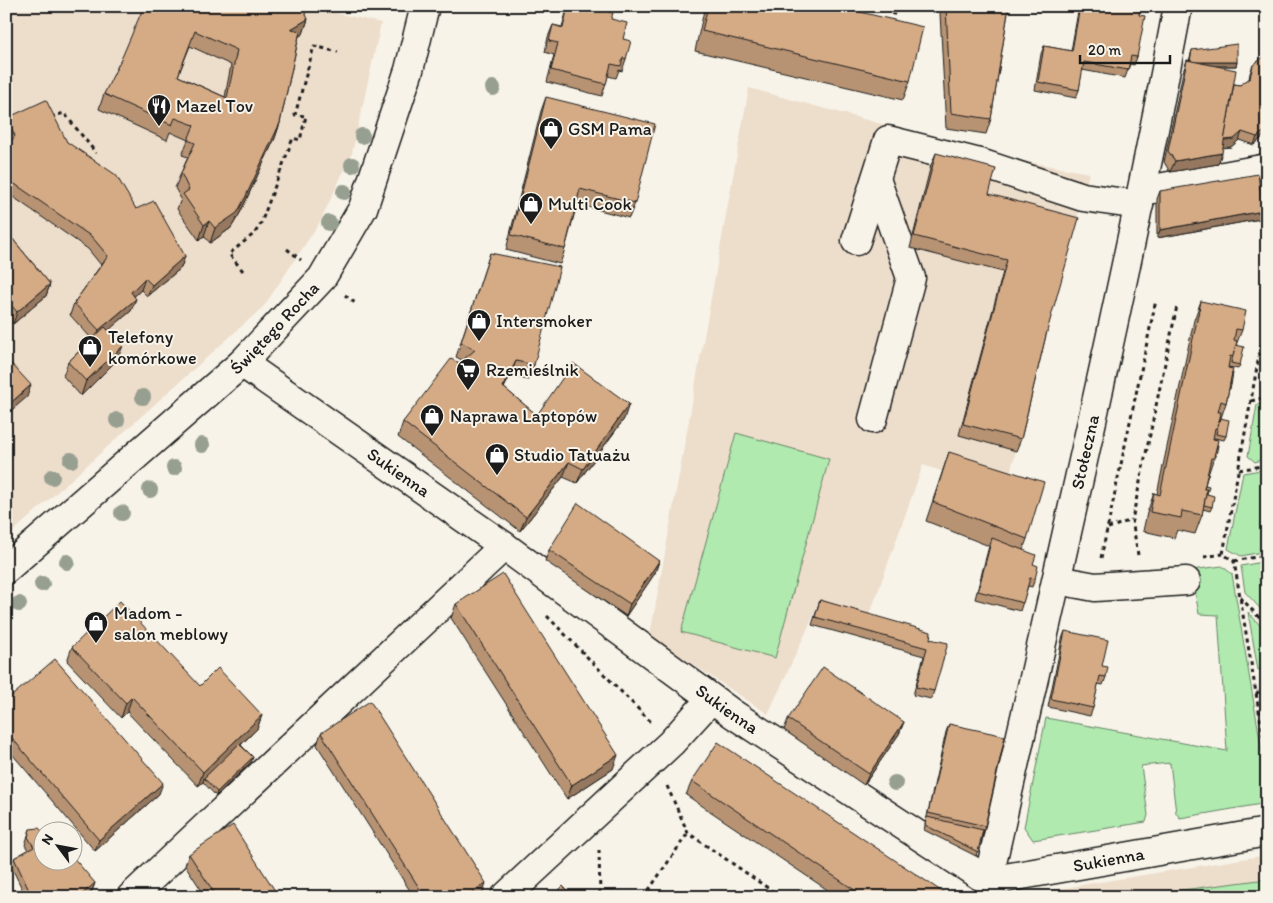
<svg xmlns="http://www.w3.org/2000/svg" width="1273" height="903" font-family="Itim,sans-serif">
<rect width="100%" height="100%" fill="#f7f3e8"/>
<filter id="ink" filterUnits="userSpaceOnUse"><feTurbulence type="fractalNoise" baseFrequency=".02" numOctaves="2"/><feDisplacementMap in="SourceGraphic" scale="10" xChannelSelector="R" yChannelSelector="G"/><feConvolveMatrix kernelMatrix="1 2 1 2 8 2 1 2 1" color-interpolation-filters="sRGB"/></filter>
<g filter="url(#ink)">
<g fill="#edddcb">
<path d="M6,6H304L381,23L352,153L320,222L264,306L6,538Z"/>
<path d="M749,88L1007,158L1089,173L1005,492L923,465L867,622L817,608L768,714L650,636Z"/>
<path d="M1267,855V897H1052L1051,890Z"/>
</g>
<g fill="#b0eaaf" stroke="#668366">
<path d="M1267,403V458L1255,462L1248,456L1257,405Z"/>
<path d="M736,433L829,459L775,658L681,632Z"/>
<path d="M1267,469V551L1241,556L1228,549L1243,473Z"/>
<path d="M1267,561V616L1245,592L1241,566Z"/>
<path d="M1222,566L1232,574L1265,769H1267V803L1180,818L1176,813L1170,763L1141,766L1148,815L1146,822L1033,840L1024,827L1046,718L1227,751L1218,615L1199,614L1191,570Z"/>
<path d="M1248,612L1267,633V668L1258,670Z"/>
<path d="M1267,879V897H1128Z"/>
</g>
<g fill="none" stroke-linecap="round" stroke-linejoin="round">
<g stroke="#1c1c1c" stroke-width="31">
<g id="minor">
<path d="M1142,191L1267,168"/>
<path d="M856,241L888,140L980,163L1083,197L1139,205"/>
<path id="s1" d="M242,363L504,546L733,714L988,881L1267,832"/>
<path d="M873,419L911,278L876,179"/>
<path id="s2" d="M6,569L242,363L322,278L363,208L409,70L425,6"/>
<path d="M1057,580L1095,587L1186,581"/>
<path id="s3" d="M990,896L988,881C1053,590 1123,300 1178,6"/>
<path d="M131,897L504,546"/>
<path d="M505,897L671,743L711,699"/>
</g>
</g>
<g stroke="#1c1c1c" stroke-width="3" stroke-dasharray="4 4" stroke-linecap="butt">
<path d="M891,23L896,6"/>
<path d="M51,117L64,113L96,153"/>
<path d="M287,249L301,260"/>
<path d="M243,271L229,254L255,233L261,223L293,138L300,140L306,116L295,115L314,46L338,52"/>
<path d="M345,295L355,303"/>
<path d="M1261,345L1223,554L1234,561L1267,759"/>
<path d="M1251,401L1267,397"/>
<path d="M1239,470L1267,465"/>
<path d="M1108,528L1132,520"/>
<path d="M1138,555L1132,520L1177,306"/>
<path d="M1204,557L1223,554"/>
<path d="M1101,558L1156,300"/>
<path d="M1234,561L1267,555"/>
<path d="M1240,597L1267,626"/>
<path d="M547,616L651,722"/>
<path d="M1256,694L1267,685"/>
<path d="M667,786L688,833L781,897"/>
<path d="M599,850L600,897"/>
<path d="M644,897L688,833"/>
</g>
<use href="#minor" stroke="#f7f3e8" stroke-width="28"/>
</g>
<g fill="#979f90">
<circle cx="493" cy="88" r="8"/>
<circle cx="362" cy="136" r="8"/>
<circle cx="352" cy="165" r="8"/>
<circle cx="344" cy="192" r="8"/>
<circle cx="329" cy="223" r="8"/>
<circle cx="143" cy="397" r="8"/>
<circle cx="117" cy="420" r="8"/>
<circle cx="202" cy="445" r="8"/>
<circle cx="71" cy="460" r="8"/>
<circle cx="174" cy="468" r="8"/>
<circle cx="52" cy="477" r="8"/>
<circle cx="150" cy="490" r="8"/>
<circle cx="122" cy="513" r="8"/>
<circle cx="67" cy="562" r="8"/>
<circle cx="42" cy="584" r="8"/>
<circle cx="19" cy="604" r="8"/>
<circle cx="895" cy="783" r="8"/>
</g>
<g fill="#b79373" stroke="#1c1c1c" fill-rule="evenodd">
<path d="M568,6H587L611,19L623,39L626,59L622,71L619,70L616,78L608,76L602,96L547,82L554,55L545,52L548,37L553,25L562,27Z"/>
<path d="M623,6H637L636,9Z"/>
<path d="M705,6H835L910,81L903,100L695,51Z"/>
<path d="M943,6H1009L991,119L986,134L946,128L940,13Z"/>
<path d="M1079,6H1140L1139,15L1137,57L1134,65L1130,64L1125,78L1082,70L1079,90L1076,98L1035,90L1041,54L1044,46L1071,51Z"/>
<path d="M156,9L308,19L303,34L299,36L280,123L275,138L240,213L231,228L210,243L204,236L199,240L177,209L181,199L175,188L181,173L188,157L182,155L188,140L170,132L167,140L99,109L104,94ZM190,46L231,65L225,97L178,76Z"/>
<path d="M1192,50L1237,62L1236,66H1216L1234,84L1240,85L1249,79L1250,73L1253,65L1266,134L1254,145L1239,140L1231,147H1223L1218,164L1170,172L1164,162L1183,72L1187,60L1189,61Z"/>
<path d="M546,97L635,203L629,218L577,204L565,249L560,264L506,250L541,111Z"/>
<path d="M7,118L67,142L185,256L181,268L147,296L141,290L134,296L131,311L108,330L117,360L81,396L63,376L68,362L92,339L70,315L74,303L101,265L88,249L6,192V148L9,144L6,137Z"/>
<path d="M936,153L989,194L1047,331L1021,439L1016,451L959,435L1003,272L910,248L931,165Z"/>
<path d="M1160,191L1260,219L1157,238V199Z"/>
<path d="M6,231L50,284L46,296L13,324L6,316Z"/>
<path d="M490,253L534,365L528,380L510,376L504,388L537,415L624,419L577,483L563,477L520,531L398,437L403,422L462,360L456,357Z"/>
<path d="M1201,301L1242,330L1236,345L1240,365L1238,369L1229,367V368L1231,385L1230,389H1229L1226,403L1221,418L1226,436L1224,440L1214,438V439L1217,445L1216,456L1214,460H1213L1207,478L1205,485L1207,494L1212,507L1210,511L1203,509L1202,515L1195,534L1177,530L1174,538L1143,531L1147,513L1154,493L1157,494L1194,320Z"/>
<path d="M949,452L1027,539L1023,550L1033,564L1035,579L1032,587L1028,586L1020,611L975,599L989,546L926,521Z"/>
<path d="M549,550L659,561L655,573L626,616L545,561Z"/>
<path d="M820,600L930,639L934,691L931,699L913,695L924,656L812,625Z"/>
<path d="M456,604L613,769L567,799L451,618Z"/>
<path d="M1065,631L1102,666L1106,677L1103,685L1098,684L1093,708L1090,716L1048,707L1062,639Z"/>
<path d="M72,647L200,686L262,715L257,729L241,745L253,757L251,762L216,796L203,782L198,786L127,712L121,718L67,661Z"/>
<path d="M6,701L159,794L95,851L6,747Z"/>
<path d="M788,719L904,722L899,734L864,785L784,730Z"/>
<path d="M949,724L985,826L976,856L924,830L946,732Z"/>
<path d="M321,733L482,895L478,897H414L317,745Z"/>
<path d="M692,781L950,897H838L686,795Z"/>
<path d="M30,829L95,883L92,891L85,897H26L11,866L14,858L28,850L25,845Z"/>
<path d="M189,854L279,897H206L185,865Z"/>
</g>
<g fill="#95785e" stroke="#1c1c1c">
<path d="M308,19L303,34L286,43L291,29Z"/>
<path d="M1190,62H1237L1236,66H1188Z"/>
<path d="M280,123L275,138L240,213L231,228L210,243L215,228Z"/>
<path d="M1267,129L1266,134L1254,145L1257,137Z"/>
<path d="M1242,132L1239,140L1231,147L1221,148L1223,140Z"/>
<path d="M1222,153L1218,164L1170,172L1175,161Z"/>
<path d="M1263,211L1260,219L1157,238L1160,230Z"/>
<path d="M209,221L204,236L199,240L204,225Z"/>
<path d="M185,256L181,268L147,296L152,285Z"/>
<path d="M145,278L141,290L127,303L131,292Z"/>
<path d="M50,284L46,296L13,324L17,312Z"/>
<path d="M136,299L131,311L95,342L99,330Z"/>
<path d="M123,346L117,360L81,396L86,381Z"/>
<path d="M516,361L510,376L497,401L503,387Z"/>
<path d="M31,385L27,397L6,415V407Z"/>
<path d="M629,404L624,419L577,483L583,469Z"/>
<path d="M569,462L563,477L520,531L526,517Z"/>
<path d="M659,561L655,573L626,616L630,604Z"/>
<path d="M132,697L127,712L121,718L126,703Z"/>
<path d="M262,715L257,729L205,779L204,778L203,782L198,786L203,772Z"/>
<path d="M904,722L899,734L864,785L869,774Z"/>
<path d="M618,755L613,769L567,799L572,785Z"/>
<path d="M253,757L251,762L216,796L217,792Z"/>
<path d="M163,783L159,794L95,851L99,840Z"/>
<path d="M95,883L92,891L85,897H73V895Z"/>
<path d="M486,883L482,895L478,897H465Z"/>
</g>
<g fill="#d5ab86" stroke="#1c1c1c" fill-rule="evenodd">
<path d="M144,6H151L156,9L158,6H302L308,19L291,29L300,31L280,123L245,198L237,213L215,228L209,221L204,225L183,194L189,190L181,173L195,143L188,140L194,125L175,118L172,125L104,94L123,55ZM195,31L237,50L227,98L178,76Z"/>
<path d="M568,6H587L613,13L611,19L627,23L623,39L631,41L626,59L623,58L621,66L611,64L606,84L551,70L558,43L549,41L553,25L563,28Z"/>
<path d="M708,6H835L923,27L910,81L702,31Z"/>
<path d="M946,6H1009L991,119L951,113Z"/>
<path d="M1080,6H1140L1139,15L1145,16L1137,57L1131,56L1128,70L1084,62L1079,90L1038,82L1044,46L1072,51Z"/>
<path d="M1237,44V62H1196L1190,61L1192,50Z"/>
<path d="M1266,55H1267V129L1257,137L1242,132L1234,139L1224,140L1234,84L1240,85L1250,78L1253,65Z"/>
<path d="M1187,60L1236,70L1222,153L1175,161L1168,151Z"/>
<path d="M546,97L655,124L635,203L580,189L565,249L511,235Z"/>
<path d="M46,100L67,142L116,175L136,209L154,201L185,256L152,285L145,278L131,292L136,299L99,330L74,303L108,256L92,237L6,178V148L15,136L7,118Z"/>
<path d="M936,153L996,169L989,194L1079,218L1047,331L1021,439L963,424L1007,260L914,236Z"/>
<path d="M1258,174L1263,211L1160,230V191Z"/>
<path d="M6,231L50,284L17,312L6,299Z"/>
<path d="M490,253L560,267L534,365L516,361L503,387L537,415L573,363L629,404L583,469L569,462L526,517L403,422L451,359L459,363L475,350L461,342Z"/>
<path d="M1201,301L1246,311L1242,330L1236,329L1234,340L1237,341L1233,357L1230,356L1228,368L1233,369L1226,403L1221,401L1218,412H1221L1218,429L1215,428L1213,439L1218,440L1214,458H1211L1204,489H1207L1202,515L1182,511L1181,518L1150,512L1154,493L1160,495Z"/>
<path d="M105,327L123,346L86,381L68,362Z"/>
<path d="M1236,345L1244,347L1240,365L1231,363Z"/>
<path d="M6,358L31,385L6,407Z"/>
<path d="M1232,373H1233L1231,385L1230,384Z"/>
<path d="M1220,418L1229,420L1226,436L1216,434Z"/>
<path d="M1217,445H1218L1216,456H1214Z"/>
<path d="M949,452L1044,482L1027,539L933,502Z"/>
<path d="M1205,485L1209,486L1207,494L1214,496L1212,507L1204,505L1207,489H1204Z"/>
<path d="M578,503L659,561L630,604L549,550Z"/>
<path d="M992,538L1036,555L1033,564L1038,566L1035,579L1030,578L1023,603L978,591Z"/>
<path d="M503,574L618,755L572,785L456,604Z"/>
<path d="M820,600L931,632L930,639L948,643L934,691L916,687L927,648L815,617Z"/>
<path d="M120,601L200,686L218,668L262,715L203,772L132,697L126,703L72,647Z"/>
<path d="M1065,631L1108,640L1102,666L1108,667L1106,677L1100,676L1093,708L1051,699Z"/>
<path d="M55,659L163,783L99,840L6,731V701Z"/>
<path d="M823,667L904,722L869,774L788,719Z"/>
<path d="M370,701L486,883L465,897H425L321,733Z"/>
<path d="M949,724L1005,736L985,826L928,813Z"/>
<path d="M718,742L950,897H865L692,781Z"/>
<path d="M239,744L253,757L217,792L204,778Z"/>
<path d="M927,817L983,830L978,852L925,825Z"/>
<path d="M233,825L279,897H217L189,854Z"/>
<path d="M39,828L42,831V860H72V856L95,883L80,896L73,895V897H32L14,858L34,847L28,837L30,829Z"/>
<path d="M563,886L573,897H552Z"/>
</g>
</g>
<defs>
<g id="restaurant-pin" transform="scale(1.25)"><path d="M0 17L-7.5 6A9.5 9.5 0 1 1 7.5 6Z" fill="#1c1c1c" stroke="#f7f3e8"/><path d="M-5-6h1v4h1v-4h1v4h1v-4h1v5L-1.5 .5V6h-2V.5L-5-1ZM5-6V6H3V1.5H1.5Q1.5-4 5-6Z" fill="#fff"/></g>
<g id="shop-pin" transform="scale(1.25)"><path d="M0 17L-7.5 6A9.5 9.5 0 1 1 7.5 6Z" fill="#1c1c1c" stroke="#f7f3e8"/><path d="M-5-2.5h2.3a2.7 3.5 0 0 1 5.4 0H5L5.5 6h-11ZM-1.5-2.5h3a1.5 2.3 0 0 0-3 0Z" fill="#fff"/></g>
<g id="supermarket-pin" transform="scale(1.25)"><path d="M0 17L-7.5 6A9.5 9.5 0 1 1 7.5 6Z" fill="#1c1c1c" stroke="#f7f3e8"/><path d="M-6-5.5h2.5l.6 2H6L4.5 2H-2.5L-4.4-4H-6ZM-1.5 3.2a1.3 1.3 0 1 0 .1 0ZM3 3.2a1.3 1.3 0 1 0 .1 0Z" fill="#fff"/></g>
</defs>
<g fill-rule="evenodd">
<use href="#restaurant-pin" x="159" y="106"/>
<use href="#shop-pin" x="551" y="129"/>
<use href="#shop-pin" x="531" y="204"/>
<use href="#shop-pin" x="479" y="321"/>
<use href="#shop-pin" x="90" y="347"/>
<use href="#supermarket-pin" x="468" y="370"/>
<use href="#shop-pin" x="432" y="416"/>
<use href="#shop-pin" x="497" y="455"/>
<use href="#shop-pin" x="96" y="623"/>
</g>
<g text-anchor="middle" stroke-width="4" stroke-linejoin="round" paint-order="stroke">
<g font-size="18" fill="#1c1c1c" stroke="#f7f3e8" text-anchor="start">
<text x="176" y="112">Mazel Tov</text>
<text x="568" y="135">GSM Pama</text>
<text x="548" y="210">Multi Cook</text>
<text x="496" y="327">Intersmoker</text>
<text x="108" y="343">Telefony<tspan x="108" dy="21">komórkowe</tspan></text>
<text x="486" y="376">Rzemieślnik</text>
<text x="450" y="422">Naprawa Laptopów</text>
<text x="514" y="461">Studio Tatuażu</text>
<text x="114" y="619">Madom -<tspan x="114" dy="21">salon meblowy</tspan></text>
</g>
<g font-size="18" fill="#1c1c1c" stroke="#f7f3e8">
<text dy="6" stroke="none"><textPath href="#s2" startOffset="361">Świętego Rocha</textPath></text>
<text dy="6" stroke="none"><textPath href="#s3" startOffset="455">Stołeczna</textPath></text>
<text dy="6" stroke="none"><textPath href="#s1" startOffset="191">Sukienna</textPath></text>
<text dy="6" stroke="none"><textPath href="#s1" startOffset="596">Sukienna</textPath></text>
<text dy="6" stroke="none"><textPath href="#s1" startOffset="1031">Sukienna</textPath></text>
</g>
</g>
<rect width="1273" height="903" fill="none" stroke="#f7f3e8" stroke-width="25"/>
<rect x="12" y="12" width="1248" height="878" fill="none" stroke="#1c1c1c" stroke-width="2" filter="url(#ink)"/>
<g transform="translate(58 846) rotate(302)"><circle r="24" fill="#f7f3e8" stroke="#9f9d96"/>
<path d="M0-4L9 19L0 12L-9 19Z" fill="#1c1c1c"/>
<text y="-8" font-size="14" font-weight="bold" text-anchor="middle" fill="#1c1c1c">N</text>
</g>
<path d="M1080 55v8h90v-8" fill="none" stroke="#1c1c1c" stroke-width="2.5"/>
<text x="1088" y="55" font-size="15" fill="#1c1c1c" stroke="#f7f3e8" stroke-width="4" paint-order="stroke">20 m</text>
</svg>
